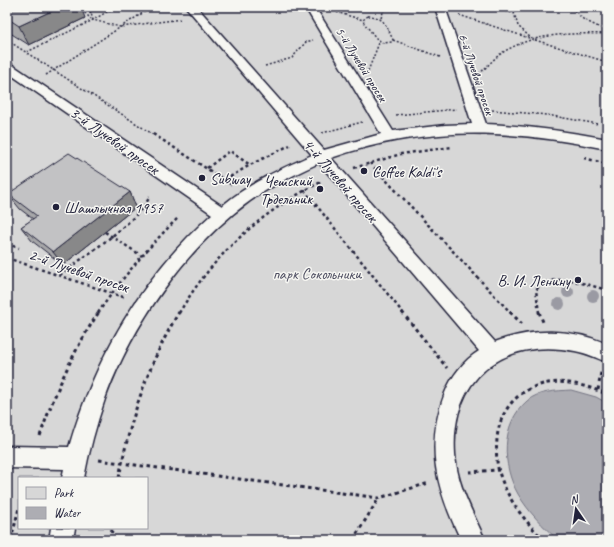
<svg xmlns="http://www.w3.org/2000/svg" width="614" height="547" font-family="Caveat,sans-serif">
<rect width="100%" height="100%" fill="#f6f6f2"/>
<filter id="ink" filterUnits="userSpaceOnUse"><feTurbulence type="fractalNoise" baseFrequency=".025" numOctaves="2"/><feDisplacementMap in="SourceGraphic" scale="8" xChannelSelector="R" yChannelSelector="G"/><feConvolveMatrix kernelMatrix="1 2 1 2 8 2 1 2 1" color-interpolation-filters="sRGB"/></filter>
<g filter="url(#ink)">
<path fill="#d7d7d7" stroke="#7c7c89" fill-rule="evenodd" d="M7,7H607V540H7ZM19,478H147V528H19Z"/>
<path fill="#adadb3" stroke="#757583" d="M571,390L596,397L607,403V540H558C543,526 529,513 518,494C502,466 500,424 527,401C538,391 556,391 571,390Z"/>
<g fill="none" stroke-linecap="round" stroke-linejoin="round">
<g stroke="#22223b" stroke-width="3">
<g id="pedestrian">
<path d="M186,7H197L324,150L381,134L305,7H315L393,131L445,125L472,124L435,7H445L486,124C527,126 566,131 607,139V149C510,129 426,125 331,158L495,342C532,328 571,328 607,344V362C596,358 587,353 575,351C502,337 450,379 455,454C457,486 473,512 485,540H461C437,490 424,447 445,393C451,377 464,360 479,351L319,163C295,174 271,186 250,201C186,247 132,325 105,399C96,425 89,451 84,478H62L64,469L7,468V446L69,447C95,358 142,276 212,214L7,72V63L11,64L222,206C249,183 280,169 312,155Z"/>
<path d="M51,528H75L73,540H49Z"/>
</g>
</g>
<g stroke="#22223b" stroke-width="1.5" stroke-dasharray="2 2" stroke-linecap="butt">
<path d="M79,7L91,19"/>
<path d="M89,7L93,20L120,27L182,19"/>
<path d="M499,7C505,13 512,14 520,10V7"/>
<path d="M571,7L584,20L607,31"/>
<path d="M329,10L363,20"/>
<path d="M459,15L532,39L518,26L514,13"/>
<path d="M368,16C384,16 387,27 393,40L392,42L383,43L376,38L364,23L363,20Z"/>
<path d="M381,18L385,7"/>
<path d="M7,40L154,135"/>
<path d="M393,40L440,57"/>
<path d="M535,40L607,62"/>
<path d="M27,52L93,20L115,7"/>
<path d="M265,66L292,58L306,42L313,40"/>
<path d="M368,71L379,43"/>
<path d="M479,74C487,67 493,59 502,53C532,33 572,33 607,34"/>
<path d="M46,75L152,7"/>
<path d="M492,110L547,115L598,124"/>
<path d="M396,115L457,109"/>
<path d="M322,133L362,122"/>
</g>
<g stroke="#22223b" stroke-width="2.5" stroke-dasharray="3 3" stroke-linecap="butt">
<path d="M153,134L232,185"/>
<path d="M584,158L607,164"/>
<path d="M370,163L511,313"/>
<path d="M207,168L230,151L250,165"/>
<path d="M354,168L401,154L452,147"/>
<path d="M225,180L250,165L290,145"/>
<path d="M304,190L403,313"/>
<path d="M7,203L15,198"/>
<path d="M105,232L142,256"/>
<path d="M7,244L19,248"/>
<path d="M7,258L126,298"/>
<path d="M60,275C83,257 139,221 150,196"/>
<path d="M98,313C122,278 149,246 179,217"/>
<path d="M179,313C214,254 261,212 321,182"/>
<path d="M539,313L536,290C552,270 587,285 607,290"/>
</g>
<g stroke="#22223b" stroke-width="3" stroke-dasharray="3.5 3.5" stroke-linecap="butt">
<path d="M402,312L447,368"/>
<path d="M510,312L522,324"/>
<path d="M539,312L543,322"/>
<path d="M598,390L601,372"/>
<path d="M40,436C55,392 73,351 99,312"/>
<path d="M99,460L379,498L429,483"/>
<path d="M469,472L499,470"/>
<path d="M119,478C130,419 148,364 179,312"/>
<path d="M11,540L19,508"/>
<path d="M111,540L112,528"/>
<path d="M353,540L379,498"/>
<path d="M544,540C526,522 510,503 501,478C496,465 496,452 497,439C500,401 531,378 569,383C583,385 594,389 607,394"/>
</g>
<use href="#pedestrian" fill="#f6f6f2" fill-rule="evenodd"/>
</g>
<g fill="#9a9aa3">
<circle cx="568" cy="292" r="6"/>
<circle cx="593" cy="296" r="6"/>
<circle cx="559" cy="304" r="6"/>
</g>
<g fill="#a7a7a9" stroke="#22223b">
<path d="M7,7L85,18L29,45L7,31Z"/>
<path d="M130,192L136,207L63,265L32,241L21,227L33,219L20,209L8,194Z"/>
</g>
<g fill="#888889" stroke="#22223b">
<path d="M60,7H81L85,18L29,45L19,26Z"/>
<path d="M130,192L136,207L63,265L53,252Z"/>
</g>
<g fill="#c2c2c4" stroke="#22223b">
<path d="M7,7H60L19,26L7,18Z"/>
<path d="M69,153L130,192L53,252L21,227L37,216L8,194Z"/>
</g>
</g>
<g fill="#22223b" stroke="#f6f6f2" stroke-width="1.5">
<circle cx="364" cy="171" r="4"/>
<circle cx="202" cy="178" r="4"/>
<circle cx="320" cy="189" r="4"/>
<circle cx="56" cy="207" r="4"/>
<circle cx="578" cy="280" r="4"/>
</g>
<g text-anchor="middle" stroke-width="3" stroke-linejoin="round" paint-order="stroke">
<g font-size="13" fill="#22223b" stroke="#f6f6f2">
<text transform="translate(362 64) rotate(58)" y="5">5-й Лучевой просек</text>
<text transform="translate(477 74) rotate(71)" y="5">6-й Лучевой просек</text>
</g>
<g font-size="16" fill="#22223b" stroke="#f6f6f2">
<text transform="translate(115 140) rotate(35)" y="6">3-й Лучевой просек</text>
<text transform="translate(341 180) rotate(49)" y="6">4-й Лучевой просек</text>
<text transform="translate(79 270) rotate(19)" y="6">2-й Лучевой просек</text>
</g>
<g font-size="16" fill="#22223b" stroke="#f6f6f2" text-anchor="start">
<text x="372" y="177">Coffee Kaldi's</text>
<text x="210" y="184">Subway</text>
<text x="312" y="186" text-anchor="end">Чешский<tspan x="312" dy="18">Трдельник</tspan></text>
<text x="64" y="213">Шашлычная 1957</text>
<text x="570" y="286" text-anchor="end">В. И. Ленину</text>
</g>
<g font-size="16" fill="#4f4f62" stroke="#f6f6f2">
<text x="317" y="279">парк Сокольники</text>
</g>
</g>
<rect width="614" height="547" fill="none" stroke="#f6f6f2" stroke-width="24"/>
<rect x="12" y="12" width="590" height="523" fill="none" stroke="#22223b" stroke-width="1.5" filter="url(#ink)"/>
<rect x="18" y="477" width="130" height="52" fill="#f6f6f2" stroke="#a1a1a9"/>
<rect x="26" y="487" width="20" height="12" fill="#d7d7d7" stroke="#a1a1a9"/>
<text x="54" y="497" font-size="12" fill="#22223b">Park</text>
<rect x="26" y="507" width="20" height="12" fill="#adadb3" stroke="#a1a1a9"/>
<text x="54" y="517" font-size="12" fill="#22223b">Water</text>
<g transform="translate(576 509) rotate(347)" stroke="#f6f6f2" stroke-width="3" paint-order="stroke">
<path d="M0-3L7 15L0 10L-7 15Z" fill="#22223b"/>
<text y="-6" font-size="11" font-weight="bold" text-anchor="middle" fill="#22223b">N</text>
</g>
</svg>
